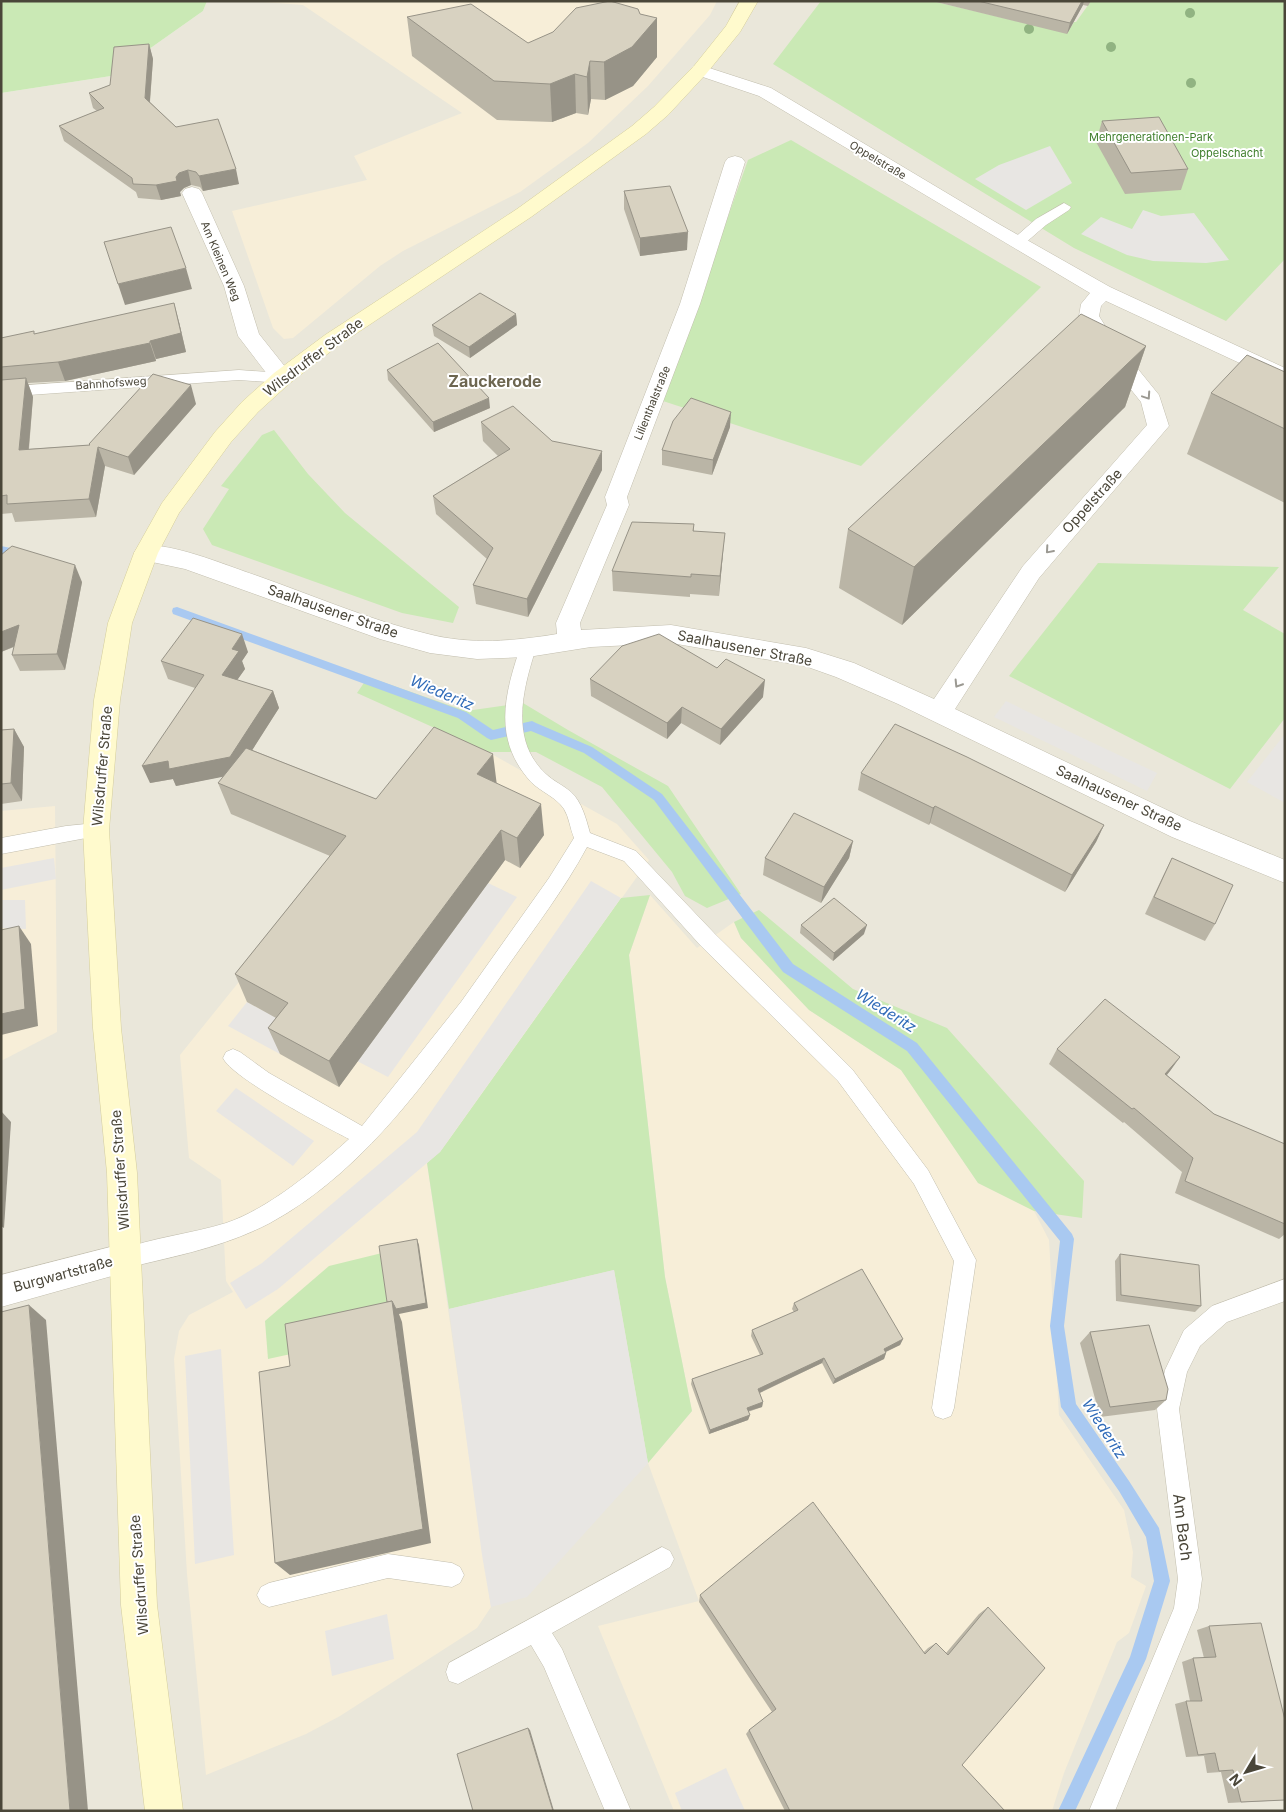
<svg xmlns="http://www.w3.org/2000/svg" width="1286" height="1812" font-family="Inter,sans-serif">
<rect width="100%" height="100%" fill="#f6f4ec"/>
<path fill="#eae7da" d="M207,1H1285V1811H1V93L111,76L203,11Z"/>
<g fill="#f7eed8">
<path d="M249,1H717L710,15L648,86L588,143L520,192L403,251L380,266L293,338L284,339L273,328L232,211L367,180L354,156L462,113L303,5Z"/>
<path d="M441,731L488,752L617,824L649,860L448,1141L427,1163L491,1607L477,1628L340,1716L306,1734L206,1775L187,1574L174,1359L179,1331L189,1315L233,1292L226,1281L221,1180L189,1158L180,1055Z"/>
<path d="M55,806L57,1032L1,1061V811Z"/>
<path d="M650,895L697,948L734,922L741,938L809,1010L901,1070L978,1183L1034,1211L1049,1240L1059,1415L1124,1510L1133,1552L1131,1577L1146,1586L1129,1633L1117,1642L1064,1773L1052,1811H674L598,1626L699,1601L648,1463L692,1411L665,1277L629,955Z"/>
</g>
<g fill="#cae9b5">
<path d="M1,1H207L203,11L111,76L1,93Z"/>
<path d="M821,1H932L1067,33L1074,22H1076L1091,1H1285V259L1226,321L1074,248L773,64Z"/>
<path d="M791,140L1041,287L861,466L663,401L748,160Z"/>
<path d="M274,430L308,474L345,513L459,607L453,623L402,613L212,545L203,529L229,489L221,486L262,435Z"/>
<path d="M1098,563L1279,567L1243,610L1285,634V718L1230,789L1009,676Z"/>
<path d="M368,677L466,711L523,703L568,730L668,786L741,894L707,908L685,896L672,872L602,787L536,752H488L357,693Z"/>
<path d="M650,895L629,955L665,1277L692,1411L648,1463L614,1270L449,1309L427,1163L440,1152L448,1141L621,898Z"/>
<path d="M759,910L853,989L947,1028L1084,1181L1082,1218L1034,1211L978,1183L901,1070L809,1010L741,938L734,922Z"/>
<path d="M382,1253L390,1316L300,1352L268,1359L265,1321L329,1266Z"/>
</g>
<g fill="#e8e6e3">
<path d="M1050,146L1072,183L1026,210L975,179L999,165Z"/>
<path d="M1143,210L1161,216L1194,213L1229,260L1206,263L1153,261L1127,255L1081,234L1101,217L1132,229Z"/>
<path d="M1006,701L1051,723L1157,773L1147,791L994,717Z"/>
<path d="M1285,734V803L1247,782Z"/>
<path d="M54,858L56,879L1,890V868Z"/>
<path d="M591,881L621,898L440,1152L278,1289L246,1309L230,1283L262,1263L417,1132Z"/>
<path d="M488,883L517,897L388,1077L357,1061Z"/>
<path d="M1,900H25L26,929L1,928Z"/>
<path d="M247,1002L299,1029L280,1054L228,1026Z"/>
<path d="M236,1088L314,1141L293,1166L216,1111Z"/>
<path d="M614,1270L648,1463L527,1597L491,1607L482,1555L449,1309Z"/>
<path d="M221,1349L234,1555L195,1564L185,1356Z"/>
<path d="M387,1614L394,1659L332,1676L325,1631Z"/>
<path d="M726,1768L745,1811H682L675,1793Z"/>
</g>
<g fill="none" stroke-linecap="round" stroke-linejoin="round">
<g fill="#a9c9f1" fill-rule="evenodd">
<path d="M1,546L25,551L26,554L21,558L1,554Z"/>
<path d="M177,607L466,712L493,730L532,721L536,723L592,747L662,794L793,964L917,1043L1072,1234L1074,1239L1064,1326L1076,1404L1129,1481L1159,1528L1170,1581L1146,1659L1075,1811H1058L1130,1657L1154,1581L1146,1537L1119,1491L1061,1407L1050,1326L1060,1241L907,1051L783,972L654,800L584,753L531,731L491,740L487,738L458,718L173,614L172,611L173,608Z"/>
</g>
<g stroke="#c2beae" stroke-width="1">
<g id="service">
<path d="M1064,203L1071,207L1069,210L1046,225L1023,245H1013L1011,242L1013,239L1036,219Z"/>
<path d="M239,370L282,373L287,375L289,378L287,381L282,383L239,380L1,397V387Z"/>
<path d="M528,642L534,644L536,648C523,689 509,740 546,774C553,781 563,785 571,792C582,802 586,819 590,833L636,851L715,934L852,1069L928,1170L976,1260L954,1408L951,1416L943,1419L935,1416L932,1408L954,1261L914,1184L838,1081L701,946L624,861L587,847C564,890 533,930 505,970C441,1062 370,1169 270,1223C224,1247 176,1256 126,1268L118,1265L115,1258L118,1251C153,1237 191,1234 226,1223C268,1209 316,1169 349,1139C324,1126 232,1078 223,1058L226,1052L233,1049L240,1052L269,1073L362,1126L461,1002L549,878L574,838C570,828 569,817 564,809C556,797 541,792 531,782C493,740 504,696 520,648L522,644Z"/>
<path d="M96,823L102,825L105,830L102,835L1,854V838L66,826Z"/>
<path d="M1285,1279V1301L1227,1322L1200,1346L1187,1372L1179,1409L1202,1579L1198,1608L1115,1811H1089L1174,1608L1178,1579L1157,1409L1165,1370L1184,1330L1212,1306Z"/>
<path d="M662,1547L670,1551L674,1559L670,1567L552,1633L562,1649L631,1811H605L544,1667L531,1645L458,1684L449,1681L446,1672L449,1663Z"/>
<path d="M388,1554L452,1563L460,1567L464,1575L460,1583L452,1587L388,1578L269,1607L261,1603L257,1595L261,1587L269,1583Z"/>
</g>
</g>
<g stroke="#c2beae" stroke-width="1">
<g id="minor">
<path d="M700,65L771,88L997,223L1110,287L1285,368V384L1106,301L1101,306L1099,316L1112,337L1159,395L1169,426L1039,578L955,709L1190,821L1285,860V883L1172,837L898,704L836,677L805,666L671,643L591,647L528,657L477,659L430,653L380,639L185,569L138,559L134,553L138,547C165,539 227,566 255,575C312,595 369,620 428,634C470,645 515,641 557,634L556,623L607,505L605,497L680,304L725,162L728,158L735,156L742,158L745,162L700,304L627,497L629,505L580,623L581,630L671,625L806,648L854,663L934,699L1023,566L1147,425L1141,402L1096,346L1079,316L1081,304L1090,293L759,96L694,74L691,70L694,66Z"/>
<path d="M192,187L199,189L202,193L244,286L259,334L290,373L293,378L290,383L282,385L274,383L238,336L224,286L182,193L185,189Z"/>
</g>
</g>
<g stroke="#c2beae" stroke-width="1">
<path id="tertiary" d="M126,1243L137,1247L142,1258L137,1269L1,1307V1275Z"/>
</g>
<g stroke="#d5ce9b" stroke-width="1">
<path id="secondary" d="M740,1H758L740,32L706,74L668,115L646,134L531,217L339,345L290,383L258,412L231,442L179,513L158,553L132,623L120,700L109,830L121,1028L137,1173L157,1605L183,1811H145L121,1605L107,1173L93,1028L83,830L94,700L108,623L134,553L162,503L215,432L242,402L274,373L325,335L517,209L632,126L654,107L694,66L726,26Z"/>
</g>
<use href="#service" fill="#fff" fill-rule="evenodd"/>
<use href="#minor" fill="#fff" fill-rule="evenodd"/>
<use href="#tertiary" fill="#fff" fill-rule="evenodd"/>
<use href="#secondary" fill="#fffacd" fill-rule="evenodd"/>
</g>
<g fill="#91b382">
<circle cx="1190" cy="13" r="5"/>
<circle cx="1029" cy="29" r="5"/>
<circle cx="1111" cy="47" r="5"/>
<circle cx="1191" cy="83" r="5"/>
</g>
<g fill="#bab5a6">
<path d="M932,1H1091L1088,6L1083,5L1067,34Z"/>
<path d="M407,17L528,43L657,57L633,86L605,100L591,99L588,115L576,113L552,122L497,120L412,56Z"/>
<path d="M149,44L153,59L150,102L176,127L239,184L203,191L200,187L191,185L184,188L180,192L181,196L161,200L138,198L136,192L64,141L59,126L97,111L93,108L89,93L110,85Z"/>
<path d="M1102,121L1188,169L1181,190L1125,194L1096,142Z"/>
<path d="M624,191L687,250L640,256L624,209Z"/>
<path d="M516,314L517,325L470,358L434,336L432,325Z"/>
<path d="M179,322L186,352L156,359V361L65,381L28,383L33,397L29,449L89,445L196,404L134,475L105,466L96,517L15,522L12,513L1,514V338L35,334Z"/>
<path d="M1146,346L1125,407L902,625L839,588L848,529Z"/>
<path d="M387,370L490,408L434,432L388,380Z"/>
<path d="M1285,372V503L1187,454L1211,393Z"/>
<path d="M481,422L552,441L602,470L528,617L476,604L473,585L487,559L436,514L433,496L498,456L483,441Z"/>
<path d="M730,427L712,475L662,465V450Z"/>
<path d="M694,524V531L723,553L719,596L690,594V597L613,591L612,571Z"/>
<path d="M1,555L82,582L65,670L20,671L12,655L14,647L1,652Z"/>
<path d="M248,652L242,661L245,669L237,680L273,691L279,708L252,750L376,799L497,783L544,835L520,868L505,860L339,1087L280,1054L268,1028L276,1018L247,1002L235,974L330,856L231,814L218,783L224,776L176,786L173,779L150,783L195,688L168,679L161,661Z"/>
<path d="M590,679L763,697L720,745L681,723L667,739L591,696Z"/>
<path d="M14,729L24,747L22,801L1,804V730Z"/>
<path d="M861,773L1104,825L1096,842L1065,892L930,823L929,825L858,790Z"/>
<path d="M853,841L849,858L821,903L763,875L765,858Z"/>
<path d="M1172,858L1215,924L1205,941L1145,914L1163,876Z"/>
<path d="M801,925L864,934L833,961L800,933Z"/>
<path d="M1057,1049L1180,1057L1167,1075L1214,1114L1285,1144V1234L1279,1239L1175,1193L1182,1172L1124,1122L1123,1123L1049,1064Z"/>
<path d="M1120,1254L1201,1306L1195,1312L1116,1301L1115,1261Z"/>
<path d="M794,1303L903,1339L900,1345L886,1352V1353L884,1359L833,1384L822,1363L760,1393L763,1402L762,1407L748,1412L750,1415L748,1420L709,1434L691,1384L692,1379L760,1355L751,1336L752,1330L794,1312L792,1309Z"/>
<path d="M1090,1332L1166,1400L1155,1410L1100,1417L1080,1343Z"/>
<path d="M700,1595L924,1652L928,1648L936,1643L946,1653L979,1614L988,1607L962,1765L1005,1811H785L746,1734L749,1730L772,1712L699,1602Z"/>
<path d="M1209,1626L1285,1720V1800L1228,1803L1221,1772L1207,1773L1204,1756L1186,1757L1175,1704L1186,1701H1190L1182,1662L1193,1658H1204L1197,1630Z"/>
</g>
<g fill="#979387">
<path d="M1082,1H1084L1083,5L1067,34L1070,23Z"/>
<path d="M657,18V57L633,86L605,100L604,62Z"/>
<path d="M149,44L153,59L149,112L145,98Z"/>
<path d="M590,61L591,99L588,115L587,77Z"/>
<path d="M575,74L576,113L552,122L550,84Z"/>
<path d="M236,169L239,184L203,191L199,176Z"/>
<path d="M188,170L191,185L184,188L180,192L181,196L161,200L156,185L176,177L179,173Z"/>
<path d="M688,232L687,250L640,256V238Z"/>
<path d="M186,268L192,289L125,305L118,284Z"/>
<path d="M174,303L179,322L186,352L156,359L150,341Z"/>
<path d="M516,314L517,325L470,358L469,347Z"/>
<path d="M150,343L156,361L65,381L58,362Z"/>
<path d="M1146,346L1125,407L902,625L914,567Z"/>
<path d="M26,378L33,397L27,468L19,450Z"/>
<path d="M191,385L196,404L134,475L128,457Z"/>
<path d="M489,398L490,408L434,432L433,422Z"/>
<path d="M731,412L730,427L712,475L713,460Z"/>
<path d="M98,447L105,466L96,517L89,499Z"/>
<path d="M602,451V470L528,617L527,599Z"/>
<path d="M725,533L723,553L719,596L720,576Z"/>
<path d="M75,565L82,582L65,670L57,654Z"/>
<path d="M19,625L27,641L1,652V632Z"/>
<path d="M242,634L248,652L242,661L245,669L228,693L222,675L232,649Z"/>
<path d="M765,680L763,697L720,745L721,729Z"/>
<path d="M273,691L279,708L237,774L176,786L173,779L150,783L142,766Z"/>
<path d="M682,707L681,723L667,739V723Z"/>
<path d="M14,729L24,747L22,801L11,783Z"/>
<path d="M493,754L497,786L477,774Z"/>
<path d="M541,804L544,835L520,868L517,838Z"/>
<path d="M935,806L930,823L929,825L933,808Z"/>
<path d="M1104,825L1096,842L1065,892L1072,875Z"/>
<path d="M501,830L505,860L339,1087L329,1061Z"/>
<path d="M853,841L849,858L821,903L824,887Z"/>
<path d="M867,925L864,934L833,961L834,953Z"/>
<path d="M19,926L31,944L38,1026L1,1035V1014Z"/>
<path d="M1180,1057L1170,1071L1155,1088L1165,1074Z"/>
<path d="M1,1111L11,1122L4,1228L1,1226Z"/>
<path d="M417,1239L419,1245L428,1308L399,1314L402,1322L431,1543L290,1575L275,1563L392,1301Z"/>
<path d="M29,1305L46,1320L88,1811H70Z"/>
<path d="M903,1339L900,1345L881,1354L884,1349Z"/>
<path d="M886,1353L884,1359L833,1384L835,1379Z"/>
<path d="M824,1358L822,1363L757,1394L758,1389Z"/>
<path d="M763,1402L762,1407L745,1412L747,1408Z"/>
<path d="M750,1415L748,1420L709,1434L710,1430Z"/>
<path d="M528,1728L530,1730L554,1811H553Z"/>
</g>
<g fill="#d8d2c1" stroke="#979387">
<path d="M610,1L638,9L640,14L657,18L632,47L604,62L590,61L587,77L575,74L550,84L494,81L407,17L471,4L528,43L553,32L576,8Z"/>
<path d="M978,1H1082L1070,23Z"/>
<path d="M149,44L145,98L176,127L218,119L236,169L199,176L196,172L188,170L179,173L176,177L177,181L156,185L133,184L132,178L59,126L104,108L89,93L110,85L114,47Z"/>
<path d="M1159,117L1188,169L1131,173L1102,121Z"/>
<path d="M670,186L688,232L640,238L624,191Z"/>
<path d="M171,227L186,268L118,284L104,242Z"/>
<path d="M480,293L516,314L469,347L432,325Z"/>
<path d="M174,303L181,333L150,341V343L58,362L1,367V338L34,331V334Z"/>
<path d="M1081,314L1146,346L914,567L848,529Z"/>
<path d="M438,343L489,398L433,422L387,370Z"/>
<path d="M1247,355L1285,372V429L1211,393Z"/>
<path d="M153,374L191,385L128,457L98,447L89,499L7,504V495L1,496V380L26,378L19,450L90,445L89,444Z"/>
<path d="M691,398L731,412L713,460L662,450L673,421Z"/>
<path d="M513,406L552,441L602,451L527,599L473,585L493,548L433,496L510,449L481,422Z"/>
<path d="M632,522L694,524L693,531L725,533L720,576L691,574V577L612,571Z"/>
<path d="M12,546L75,565L57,654L12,655L19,625L1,632V555Z"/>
<path d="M193,618L242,634L232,649L239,651L222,675L273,691L230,757L169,769L168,761L142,766L204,675L161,661Z"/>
<path d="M659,634L717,668L726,659L765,680L721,729L682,707L667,723L590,679L622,646Z"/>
<path d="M895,724L967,757L1104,825L1072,875L935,806L933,808L861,773Z"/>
<path d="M434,727L493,754L477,774L541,804L517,838L501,830L329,1061L268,1028L288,1003L235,974L346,836L218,783L246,748L376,799Z"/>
<path d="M14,729L11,783L1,784V730Z"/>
<path d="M794,813L853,841L824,887L765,858Z"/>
<path d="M1172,858L1233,885L1215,924L1154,897Z"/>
<path d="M834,898L867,925L834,953L801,925Z"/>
<path d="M19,926L25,1009L1,1014V930Z"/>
<path d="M1105,999L1180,1057L1165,1074L1214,1114L1285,1144V1224L1185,1181L1193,1158L1134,1108L1132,1109L1057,1049Z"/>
<path d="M417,1239L426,1303L396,1309L392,1301L387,1302L379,1246Z"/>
<path d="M1120,1254L1199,1265L1201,1306L1121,1295Z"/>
<path d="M862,1269L903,1339L884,1349L886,1353L835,1379L824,1358L758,1389L763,1402L747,1408L750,1415L710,1430L692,1379L763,1354L752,1330L798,1310L794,1303Z"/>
<path d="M392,1301L423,1529L275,1563L259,1372L290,1366L285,1324Z"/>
<path d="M29,1305L70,1811H1V1312Z"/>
<path d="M1149,1325L1168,1389L1166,1400L1110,1407L1090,1332Z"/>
<path d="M813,1502L925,1654L936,1643L948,1655L988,1607L1045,1668L962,1765L1005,1811H790L749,1730L776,1709L700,1595Z"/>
<path d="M1261,1623L1285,1720V1800L1241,1802L1233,1770L1219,1771L1215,1753L1198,1755L1186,1701H1202L1193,1658L1216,1657L1209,1626Z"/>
<path d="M528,1728L553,1811H473L457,1754Z"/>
</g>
<defs><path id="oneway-chevron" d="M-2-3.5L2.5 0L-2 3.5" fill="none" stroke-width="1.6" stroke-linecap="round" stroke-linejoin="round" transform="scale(1.25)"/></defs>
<g stroke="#9b9992">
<use href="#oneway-chevron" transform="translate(1147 396) rotate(56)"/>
<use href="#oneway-chevron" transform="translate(1049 550) rotate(131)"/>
<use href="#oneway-chevron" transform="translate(958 684) rotate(122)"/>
</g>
<g text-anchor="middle" stroke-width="4" stroke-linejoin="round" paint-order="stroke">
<g font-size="11" fill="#3e7e2b" stroke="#fff">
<text x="1151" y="141">Mehrgenerationen-Park</text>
<text x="1227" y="157">Oppelschacht</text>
</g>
<g font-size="11" fill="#4a4639" stroke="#fff">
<text transform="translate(878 160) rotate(31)" y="4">Oppelstraße</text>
<text transform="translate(221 261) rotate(67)" y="4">Am Kleinen Weg</text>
<text transform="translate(111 383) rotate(-4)" y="4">Bahnhofsweg</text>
<text transform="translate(652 403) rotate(-68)" y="4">Lilienthalstraße</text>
</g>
<g font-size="14" fill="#4a4639" stroke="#fff">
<text transform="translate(313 357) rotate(-37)" y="5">Wilsdruffer Straße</text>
<text transform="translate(1092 501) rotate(-48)" y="5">Oppelstraße</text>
<text transform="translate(333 611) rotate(19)" y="5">Saalhausener Straße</text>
<text transform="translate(745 648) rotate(11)" y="5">Saalhausener Straße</text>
<text transform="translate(102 766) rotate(-85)" y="5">Wilsdruffer Straße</text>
<text transform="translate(1119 798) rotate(25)" y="5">Saalhausener Straße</text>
<text transform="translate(120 1170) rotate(-94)" y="5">Wilsdruffer Straße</text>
<text transform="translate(63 1274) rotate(-15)" y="5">Burgwartstraße</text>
<text transform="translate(139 1575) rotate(-94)" y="5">Wilsdruffer Straße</text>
</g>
<g font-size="15" font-style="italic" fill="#306bb8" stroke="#fff">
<text transform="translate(442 693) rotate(23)" y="5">Wiederitz</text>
<text transform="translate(886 1011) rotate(32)" y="5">Wiederitz</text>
<text transform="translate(1104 1429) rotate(57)" y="5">Wiederitz</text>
</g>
<g font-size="16" font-weight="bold" fill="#6d6650" stroke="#fff">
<text x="495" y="387">Zauckerode</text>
</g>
<g font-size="16" fill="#4a4639" stroke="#fff">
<text transform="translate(1183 1527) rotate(83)" y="6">Am Bach</text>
</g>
</g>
<rect width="1286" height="1812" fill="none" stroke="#4a4639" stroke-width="5"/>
<g transform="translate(1246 1772) rotate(232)" stroke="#ffffff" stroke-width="4" paint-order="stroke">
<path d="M0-4L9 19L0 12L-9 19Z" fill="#4a4639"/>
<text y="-8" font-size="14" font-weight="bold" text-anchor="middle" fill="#4a4639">N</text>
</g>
</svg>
